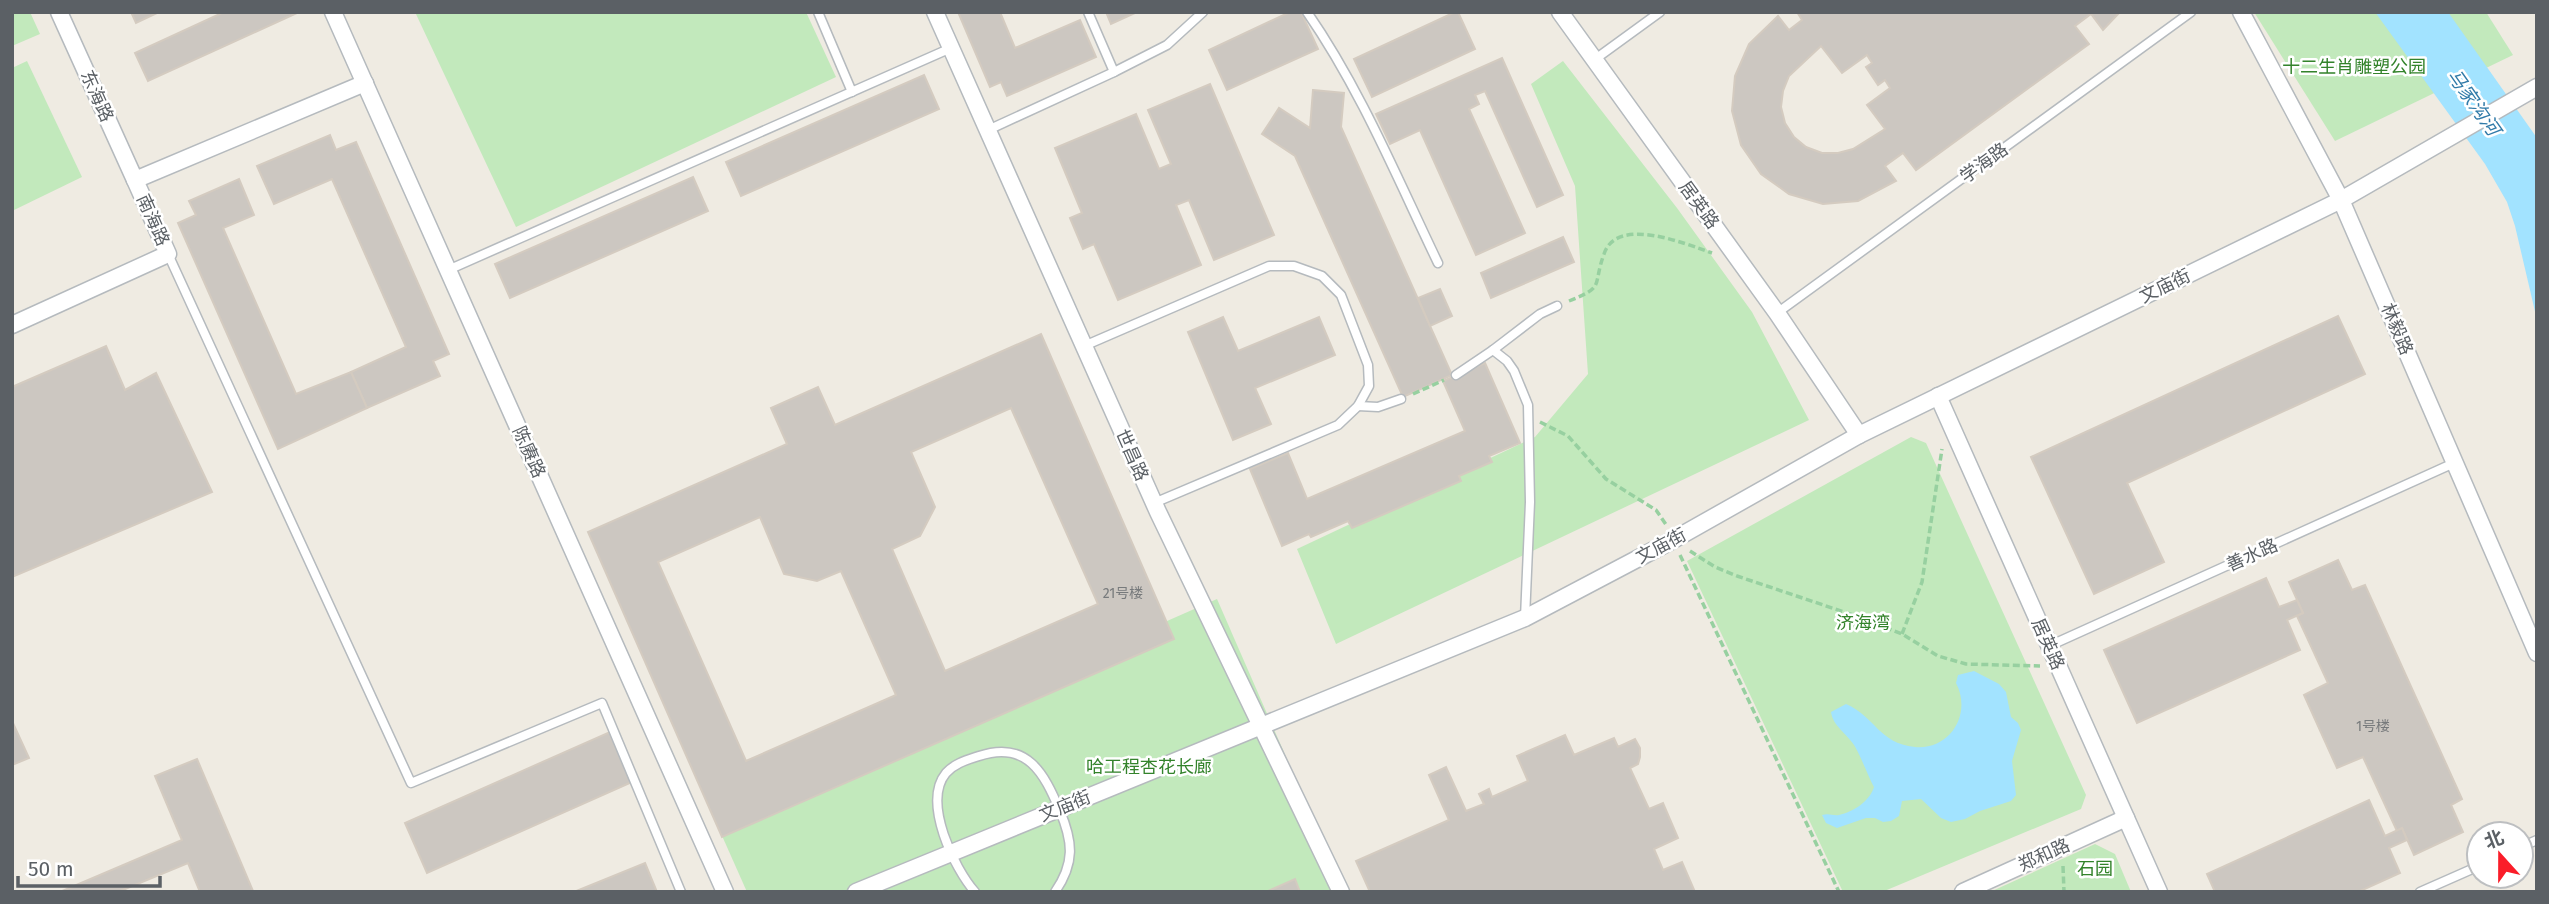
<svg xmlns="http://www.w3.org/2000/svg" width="2549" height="904" font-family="'Fira Sans','Noto Sans SC',sans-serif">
<rect width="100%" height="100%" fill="#efebe2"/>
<g fill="#c2e9bc">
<path d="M12,12H30L40,34L12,46Z"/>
<path d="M415,12H806L836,77L516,227Z"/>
<path d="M2254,12H2486L2513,55L2335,141Z"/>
<path d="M27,61L82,177L12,211V68Z"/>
<path d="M1563,61L1677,208L1752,312L1809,420L1336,644L1297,549L1535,437L1588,374L1575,186L1531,84Z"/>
<path d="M1911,437L1926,443L2086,795L2081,809L1882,892H1843L1687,561Z"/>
<path d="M1217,599L1345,892H747L715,820Z"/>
<path d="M2095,844L2115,854L2131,892H1990Z"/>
</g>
<g fill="#a2e3ff">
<path d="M2375,12H2448L2537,138V320L2515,226L2507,202L2485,164Z"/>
<path d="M1974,671L1999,684L2006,692L2011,717L2018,723L2021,730L2012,761L2016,795L2011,801L1980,811L1965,819L1951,822L1941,818L1921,799L1902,801L1899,816L1891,821L1883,822L1875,818H1866L1837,828L1826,823L1822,815C1829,813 1833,816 1839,815C1853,812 1870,801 1874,787C1868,776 1860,754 1854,745C1846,733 1833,726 1831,712L1846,704C1876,717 1878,743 1915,747C1951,750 1972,713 1956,683L1958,675Z"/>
</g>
<g fill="#ccc7c1" stroke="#d4cbc0" stroke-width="2" fill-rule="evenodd">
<path d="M131,12H159L136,23Z"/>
<path d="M224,12H299L148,81L135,53Z"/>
<path d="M958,12H1000L1015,48L1080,20L1096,57L1007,96L1001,82L990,87Z"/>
<path d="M1106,12H1137L1111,24Z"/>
<path d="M1290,12H1301L1318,49L1227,90L1209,50Z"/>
<path d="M1455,12H1458L1475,49L1372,97L1354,59Z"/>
<path d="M1797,12H2120L2103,30L2091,14L2075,26L2089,44L1916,170L1903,153L1885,166L1896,181L1858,201L1823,204L1789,194L1761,174L1741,145L1732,111L1735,76L1749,44L1778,16L1789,30L1802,20ZM1821,46L1842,73L1867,55L1872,63L1866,67L1878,85L1885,80L1890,88L1867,105L1885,129L1853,149L1838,153H1822L1806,147L1794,137L1785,123L1781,107L1783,91L1789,76Z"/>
<path d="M1502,58L1563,195L1537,207L1485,91L1475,95L1479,104L1469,109L1525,233L1476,255L1420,130L1390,144L1376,114Z"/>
<path d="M924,75L939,109L741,196L726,162Z"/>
<path d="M1210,84L1274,235L1214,260L1189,200L1176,205L1201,265L1118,300L1094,244L1083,249L1070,218L1082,213L1055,148L1136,114L1159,169L1171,164L1148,110Z"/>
<path d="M1313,90L1344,93L1341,127L1452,375L1403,397L1295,156L1262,134L1279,108L1310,128Z"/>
<path d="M330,135L336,150L356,142L449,354L433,361L440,376L367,408L351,372L406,347L332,179L274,204L257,166Z"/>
<path d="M693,177L708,211L510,298L495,264Z"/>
<path d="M239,179L254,215L223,228L296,394L351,372L367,408L278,449L178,223L196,215L189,201Z"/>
<path d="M1563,237L1574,262L1491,298L1481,273Z"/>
<path d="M1440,289L1452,316L1430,326L1418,298Z"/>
<path d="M2338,316L2365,374L2127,483L2164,562L2094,594L2031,457Z"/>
<path d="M1223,317L1238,351L1319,317L1335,355L1255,388L1271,424L1233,440L1188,332Z"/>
<path d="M1041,334L1174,639L722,837L588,532L787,444L771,408L818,387L835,425ZM1011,408L1098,604L945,671L892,549L920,536L935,507L911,452ZM760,517L784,574L817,581L841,571L896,695L746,761L658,562Z"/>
<path d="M106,346L125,390L156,373L212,492L12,577V387Z"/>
<path d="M1485,363L1520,443L1489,456L1492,462L1459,476L1461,481L1352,528L1348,521L1311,537L1309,534L1282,546L1250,469L1288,453L1307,499L1465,431L1443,381Z"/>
<path d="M2338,560L2352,590L2365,585L2462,799L2451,805L2463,832L2414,855L2402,828L2397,831L2363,757L2337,768L2304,695L2328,683L2297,616L2303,613L2289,582Z"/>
<path d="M2266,578L2279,607L2297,600L2303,613L2287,620L2300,650L2137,723L2104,650Z"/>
<path d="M12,721L29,758L12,765Z"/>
<path d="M610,732L632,782L427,873L405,823Z"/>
<path d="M1565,735L1574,755L1614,738L1618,747L1635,739L1640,748V757L1638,764L1630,768L1649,809L1663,803L1678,838L1654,849L1663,870L1682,862L1695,892H1370L1356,861L1449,820L1429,775L1446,767L1466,811L1484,804L1479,794L1489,789L1492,797L1528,781L1517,756Z"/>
<path d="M197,759L253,891L200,892L188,863L118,892H60L182,840L155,776Z"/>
<path d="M2369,800L2385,836L2402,828L2407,840L2389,848L2400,873L2358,892H2215L2207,874Z"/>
<path d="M645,863L657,892H574Z"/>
<path d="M1295,879L1300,892H1266Z"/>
</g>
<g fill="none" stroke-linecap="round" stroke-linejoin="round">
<g stroke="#b5babe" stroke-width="11">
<g id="lane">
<path d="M818,12L852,92"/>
<path d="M1088,12L1114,72"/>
<path d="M1307,12C1361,90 1397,178 1438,263"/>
<path d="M1594,60L1660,12"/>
<path d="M988,130L1114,72L1167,45L1203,12"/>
<path d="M168,254L411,783L602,703L681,892"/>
<path d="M448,270L951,48"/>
<path d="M1777,313L2191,12"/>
<path d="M1084,346L1269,266H1294L1322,276L1341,295L1368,365L1369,386L1358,406L1338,425L1154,503"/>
<path d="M1493,350L1507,361L1514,371L1528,405L1530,502L1525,618"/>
<path d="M1456,375L1493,350L1540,314L1557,306"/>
<path d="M1358,406L1378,407L1401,399"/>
<path d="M2049,646L2454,463"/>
<path d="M2521,847L2537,840"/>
<path d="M975,892C954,868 922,802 946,773C955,763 967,760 979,756C1027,740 1044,773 1060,811C1073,842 1075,863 1055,892"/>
<path d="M2420,892L2479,866"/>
</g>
</g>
<g stroke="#b5babe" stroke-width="19">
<g id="street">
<path d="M59,12L135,180"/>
<path d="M333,12L725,892"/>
<path d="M935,12L1158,512L1341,892"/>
<path d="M1560,12L1777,313L1859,435"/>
<path d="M2241,12L2341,200L2537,653"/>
<path d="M12,325L168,254L135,180L365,83"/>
<path d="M1938,396L2159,892"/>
<path d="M856,892L1525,618L1673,540L1859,435L2341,200L2537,87"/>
<path d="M1963,892L2126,818"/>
</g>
</g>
<g stroke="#97d0a0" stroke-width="3.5" stroke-dasharray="7 3.5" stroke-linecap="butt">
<path d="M1569,301C1606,286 1592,287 1604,254C1617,215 1686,244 1712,253"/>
<path d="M1413,394L1444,380"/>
<path d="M1540,422L1568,436L1606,479L1656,510L1667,526"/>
<path d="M1690,551L1715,567L1737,576L1856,616L1902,634L1938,656L1966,664L2040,666"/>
<path d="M1680,555L1839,892"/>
<path d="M1902,634L1922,582L1942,449"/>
<path d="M2063,866L2064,892"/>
</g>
<use href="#lane" stroke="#fff" stroke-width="8"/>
<use href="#street" stroke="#fff" stroke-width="16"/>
</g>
<g text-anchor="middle" stroke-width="5" stroke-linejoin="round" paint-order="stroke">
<g font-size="14" fill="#777a7c">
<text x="1123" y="598">21号楼</text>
<text x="2373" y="731">1号楼</text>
</g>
<g font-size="18" fill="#33832b" stroke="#fff">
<text x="2354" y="73">十二生肖雕塑公园</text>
<text x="1863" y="629">济海湾</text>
<text x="1149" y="773">哈工程杏花长廊</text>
<text x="2095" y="875">石园</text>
</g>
<g font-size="18" fill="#5b6065" stroke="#fff">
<text transform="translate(97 96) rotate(66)" y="6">东海路</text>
<text transform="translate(1984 163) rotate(-36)" y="6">学海路</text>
<text transform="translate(1699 205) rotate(54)" y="6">居英路</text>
<text transform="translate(153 220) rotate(66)" y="6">南海路</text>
<text transform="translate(2165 286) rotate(-26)" y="6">文庙街</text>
<text transform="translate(2397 329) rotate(67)" y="6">林毅路</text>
<text transform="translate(529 452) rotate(66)" y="6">陈赓路</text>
<text transform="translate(1132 455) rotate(66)" y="6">世昌路</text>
<text transform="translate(1661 546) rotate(-28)" y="6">文庙街</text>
<text transform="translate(2252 555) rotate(-24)" y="6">善水路</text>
<text transform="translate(2048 644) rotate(66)" y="6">居英路</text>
<text transform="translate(1065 806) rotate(-22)" y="6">文庙街</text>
<text transform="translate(2044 855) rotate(-24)" y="6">郑和路</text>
</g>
<g font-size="19" font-style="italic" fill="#317ba9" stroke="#fff">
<text transform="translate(2474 102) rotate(55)" y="7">马家沟河</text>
</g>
</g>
<rect width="2549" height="904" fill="none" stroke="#5b6065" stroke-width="28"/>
<g transform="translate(2500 855) rotate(339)"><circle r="33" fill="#ffffff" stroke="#bdbfc1" stroke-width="2"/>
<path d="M0-5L12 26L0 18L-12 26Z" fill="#fa1d29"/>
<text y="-10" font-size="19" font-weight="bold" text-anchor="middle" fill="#5b6065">北</text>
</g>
<path d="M18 876v10h142v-10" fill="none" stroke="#5b6065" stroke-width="3.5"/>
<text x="28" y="876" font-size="21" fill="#5b6065" stroke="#ffffff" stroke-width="5" paint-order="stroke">50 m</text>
</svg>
